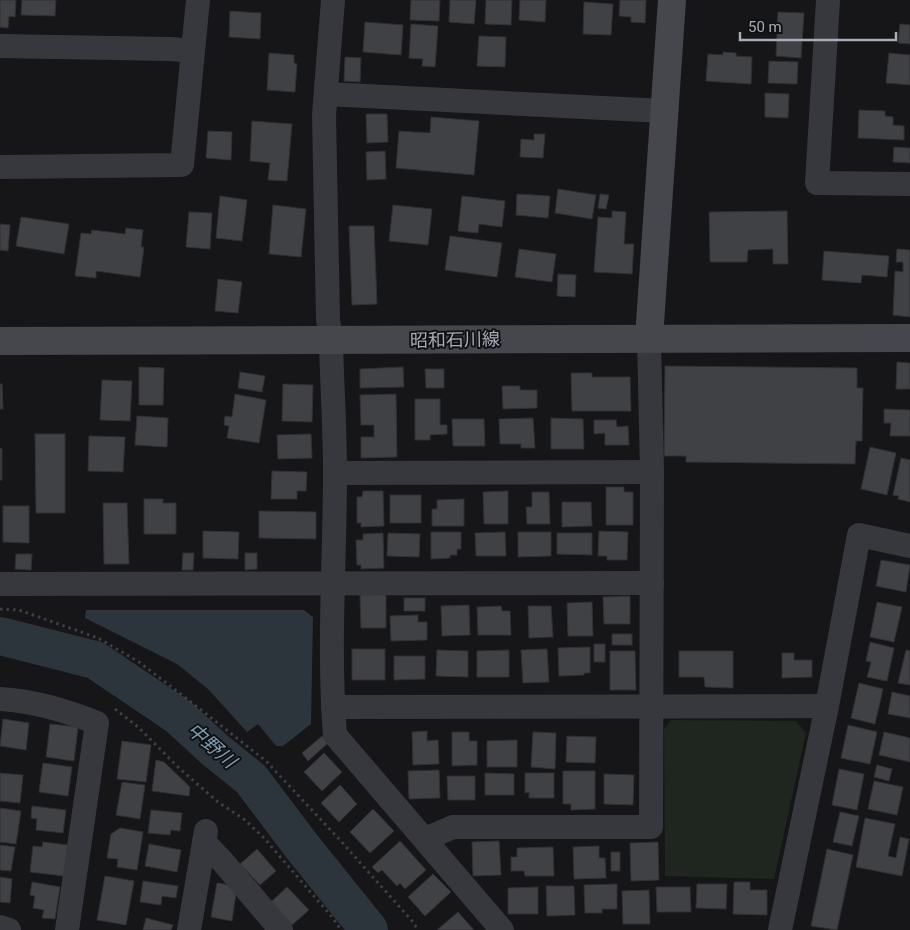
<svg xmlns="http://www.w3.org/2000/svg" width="910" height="930" font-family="Roboto,'Noto Sans JP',sans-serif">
<rect width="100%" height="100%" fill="#161618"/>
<path fill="#1e261f" d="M671,720L796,721L806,733L774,879L665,876L664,729Z"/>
<path fill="#2c353c" d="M86,610H304L313,617L311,724L283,746H276L258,724L247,732L208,689L177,664L85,618Z"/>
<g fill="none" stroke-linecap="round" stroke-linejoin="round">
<path stroke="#2c353c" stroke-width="38" d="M0,636L95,660L178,716L215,750L251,779L300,844L369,930"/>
</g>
<g fill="#404145" stroke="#303034">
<path d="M0,0H16L15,17L9,16L8,28L0,27Z"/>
<path d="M22,0H56L55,16L21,15Z"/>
<path d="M411,0H440L439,21L410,20Z"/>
<path d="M450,0H476L474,24L449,22Z"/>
<path d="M486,0H512L511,25L485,24Z"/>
<path d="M520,0H546L545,22L519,20Z"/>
<path d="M620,0H646L645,23L631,22V17L619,16Z"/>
<path d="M584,2L613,4L611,35L583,34Z"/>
<path d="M230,11L261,13L260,39L229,37Z"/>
<path d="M778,12L804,13L801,58L776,56Z"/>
<path d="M365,22L403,25L401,55L363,52Z"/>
<path d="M411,24L438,26L435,67L422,66L423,59L409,58Z"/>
<path d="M900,24L910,25V44L898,43Z"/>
<path d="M479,36L506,37L505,67L477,66Z"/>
<path d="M723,52L736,53V56L752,57L751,84L706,81L708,54L723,55Z"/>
<path d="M269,53L294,55V63L297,64L295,92L267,90Z"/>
<path d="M889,53L910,55V85L886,83Z"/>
<path d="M345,57L361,58L360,82L344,81Z"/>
<path d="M769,61L798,62L797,84L768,83Z"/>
<path d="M765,93L789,94L788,118L765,117Z"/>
<path d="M859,110L885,111V116L893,117V125L904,126V140L858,138Z"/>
<path d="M366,114H387L388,142L367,143Z"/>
<path d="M431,117L479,121L474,175L396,168L399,131L430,133Z"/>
<path d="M252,121L292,124L287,181L268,180L270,163L250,161Z"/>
<path d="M208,131L232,132L231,160L206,158Z"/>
<path d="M534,134H545L543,158L520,157L521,139L534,140Z"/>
<path d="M894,147L910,148V163L893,162Z"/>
<path d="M385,151L386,179L367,180L366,152Z"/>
<path d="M558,189L596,195L592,219L555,213Z"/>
<path d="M517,194L550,196L548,218L516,215Z"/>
<path d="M600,194L609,195L606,209L598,208Z"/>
<path d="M220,196L247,200L242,241L216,238Z"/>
<path d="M462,196L505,201L502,227L479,224L478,233L458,231Z"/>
<path d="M273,205L306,209L301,257L269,254Z"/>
<path d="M393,205L432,209L428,245L389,241Z"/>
<path d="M612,211L626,212L624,244H634L632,274L594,272L598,217L612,218Z"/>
<path d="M787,211L788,264H773V249L748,250L747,262H710L709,212Z"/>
<path d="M189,212L212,213L210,249L186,247Z"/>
<path d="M21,217L69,224L64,254L16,246Z"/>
<path d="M0,224L10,225L8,251L0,250Z"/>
<path d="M349,226H374L377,304L352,305Z"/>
<path d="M126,228L143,230L141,247H144L140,277L96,271V278L75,276L81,233L91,234L92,230L125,234Z"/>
<path d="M450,236L502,243L497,277L445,270Z"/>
<path d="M519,249L556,254L552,282L515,277Z"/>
<path d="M897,249L910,250V317L893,315L895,271L903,272V262H896Z"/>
<path d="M824,251L889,256L887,277L862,275L861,283L822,280Z"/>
<path d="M558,274L576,275L575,297L557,296Z"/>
<path d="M218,279L242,282L238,313L215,311Z"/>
<path d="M897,362L910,363V389H896Z"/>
<path d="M665,366L857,368V388H863L862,441H856L855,464L686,462V456H664Z"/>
<path d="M139,367L164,368L163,405H139Z"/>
<path d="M403,367L404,387L360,388V369Z"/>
<path d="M425,369H444V388H426Z"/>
<path d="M240,372L265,376L262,392L238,388Z"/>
<path d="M571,373H592V377H630L631,411H572Z"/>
<path d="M102,380L132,381L130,421L100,420Z"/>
<path d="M0,384H2L3,409H0Z"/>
<path d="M283,384L313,385L312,422L282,421Z"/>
<path d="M502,386H520V390H537V408L503,409Z"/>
<path d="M235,394L266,400L259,443L227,438L229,426L224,425L225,416L232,417Z"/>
<path d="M396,394L397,457L361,458V437H374V425H361L360,395Z"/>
<path d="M415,399H440V425H447V434L430,435V440H415Z"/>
<path d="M884,409L910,410V436H890L891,423H884Z"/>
<path d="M137,416L168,418L167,447L135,445Z"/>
<path d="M533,418L535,448H521V444H500L499,419Z"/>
<path d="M551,418L583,419L584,449H551Z"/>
<path d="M452,419H484L485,446H453Z"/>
<path d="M594,420H616L617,427L628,426L629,445H605V433L594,434Z"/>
<path d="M35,434H65V513H36Z"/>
<path d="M311,434L312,458L278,459L277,435Z"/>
<path d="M89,436L125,437L123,472L88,471Z"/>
<path d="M870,447L896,453L887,495L861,489Z"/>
<path d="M0,448L2,449V480H0Z"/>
<path d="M901,458L910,460V502L898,499L899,496L893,495Z"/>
<path d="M272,471L307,472L306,491H297V499H271Z"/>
<path d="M606,487H624V492H633V525H606Z"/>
<path d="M363,491H383L384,526L361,527V523H357V497H362Z"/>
<path d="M508,491V524H484L483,492Z"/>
<path d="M532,492H549L550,524H527L526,507H532Z"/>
<rect x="390" y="495" width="31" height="28"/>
<path d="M144,499H163V503H176V534H144Z"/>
<path d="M464,499V526H432V509H437V500Z"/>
<path d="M562,502H591L592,526L562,527Z"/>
<path d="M103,503H127L129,564H104Z"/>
<path d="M3,506H29V543L3,542Z"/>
<path d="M259,511L316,512V539L259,538Z"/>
<path d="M203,531L239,532L238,559L203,558Z"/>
<path d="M599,531L628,532L627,560H607V556H598Z"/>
<path d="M431,532H461V549H457V555H450V558L431,559Z"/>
<path d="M505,532L506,556H476L475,533Z"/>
<path d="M518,532H551V556L518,557Z"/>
<path d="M383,533L384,568L361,569V565H357L356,540H363V534Z"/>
<path d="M388,533L420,534L419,557L387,556Z"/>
<path d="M557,533H592V555L557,554Z"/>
<path d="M183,553H194L193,570H182Z"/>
<path d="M245,553H257V569L245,570Z"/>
<path d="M16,554H32L31,570L15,569Z"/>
<path d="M881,560L910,565L906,592L876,586Z"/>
<path d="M386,594V628H361L360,595Z"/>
<path d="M630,596V624H604L603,597Z"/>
<rect x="404" y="598" width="21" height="13"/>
<path d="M592,602L593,636H568L567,603Z"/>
<path d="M877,602L902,607L894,642L870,637Z"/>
<path d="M469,605L470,635L442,636L441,606Z"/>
<path d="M501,606L502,611H510L511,635H478L477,607Z"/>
<path d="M528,606H551L553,637L529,638Z"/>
<path d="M418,615V622H427V640L391,641L390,616Z"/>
<rect x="612" y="634" width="20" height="11"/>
<path d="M870,642L894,648L887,681L867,677L871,662L866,661Z"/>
<rect x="594" y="644" width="11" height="18"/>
<path d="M590,647V673H584V675L559,676L558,648Z"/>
<rect x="352" y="649" width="33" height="31"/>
<path d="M547,649L549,682L523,683L521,650Z"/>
<path d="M437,650L468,651V677L436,676Z"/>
<path d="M509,650V677H477V651Z"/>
<path d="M906,650L910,651V685L898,683Z"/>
<path d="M610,651H635L636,690H610Z"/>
<path d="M679,651H733V688L705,687L704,677H679Z"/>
<path d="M782,653H794V660H812V677L782,678Z"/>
<path d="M394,656H425V679L394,680Z"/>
<path d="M859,683L883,689L875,724L851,718Z"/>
<path d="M892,692L910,696V718L888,714Z"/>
<path d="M3,719L29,723L26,750L0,746Z"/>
<path d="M50,724L78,727L74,761L46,757Z"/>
<path d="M848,725L877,732L870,764L841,758Z"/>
<path d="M427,731V741L438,740L439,764L413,765L412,732Z"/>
<path d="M452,732H469V741H477V765L452,766Z"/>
<path d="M533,732L556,733L555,769L531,767Z"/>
<path d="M884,732L910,738V762L879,755Z"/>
<path d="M322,736L328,743L308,761L302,753Z"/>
<path d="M567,736L596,737L595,763L566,762Z"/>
<path d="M517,740V767H487V741Z"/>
<path d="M122,741L151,745L146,782L117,779Z"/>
<path d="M324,753L342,772L322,791L304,772Z"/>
<path d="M156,760L164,762L190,787L189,796L152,791Z"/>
<path d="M43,763L72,767L68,796L39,792Z"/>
<path d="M877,765L892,769L889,781L874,777Z"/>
<path d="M839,769L864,774L857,810L832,805Z"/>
<path d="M439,770L440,798L409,799L408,771Z"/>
<path d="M563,771H595V809L571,810V804H563Z"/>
<path d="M0,773L23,775L20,803L0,801Z"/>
<path d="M485,773L514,774V795H485Z"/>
<path d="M525,773H554V798H529V792L525,793Z"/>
<path d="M604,774L634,775L633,805L604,804Z"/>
<path d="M447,776H475V800H448Z"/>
<path d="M874,781L903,787L897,815L868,809Z"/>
<path d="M122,782L145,785L140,819L116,815Z"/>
<path d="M340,785L357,804L339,822L321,803Z"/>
<path d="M32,806L66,810L63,833L36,830L37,819L31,818Z"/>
<path d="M0,808L21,811L16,844L0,842Z"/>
<path d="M373,809L394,831L370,853L350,832Z"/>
<path d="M151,810L182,813L180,831L171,830L170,835L148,833Z"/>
<path d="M840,812L859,816L852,846L833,842Z"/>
<path d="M865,818L895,824L888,856L896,858L900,837L909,839L902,876L856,867Z"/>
<path d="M120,828L143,832L137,870L117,867L118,859L107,858L111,834Z"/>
<path d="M400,841L426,870L405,889L400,883L397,886L382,870L378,873L372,867Z"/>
<path d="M499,841L501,875L473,876L472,842Z"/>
<path d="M43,842L68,845L64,876L30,872L33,846L42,847Z"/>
<path d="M658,842L659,880L631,881L630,843Z"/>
<path d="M149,844L181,850L177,872L145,866Z"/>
<path d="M0,845L15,847L11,871L0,870Z"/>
<path d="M599,846V858H605L606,878L574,879L573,847Z"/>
<path d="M553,847L554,876H525L524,871H511V857H517V848Z"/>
<path d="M257,849L276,871L260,885L240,864Z"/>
<path d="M827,849L853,855L837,930L811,926Z"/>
<rect x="611" y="852" width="9" height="19"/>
<path d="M433,874L451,892L425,916L408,897Z"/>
<path d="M105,876L134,881L126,925L97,920Z"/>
<path d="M0,877L12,879L10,903L0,902Z"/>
<path d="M143,881L178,886L176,898L162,896L161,905L140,902Z"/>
<path d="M32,882L60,887L55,919L42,918L44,910L33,908L35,896L30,895Z"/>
<path d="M734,882H750V890H767V915L733,914Z"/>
<path d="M217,883L237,886L232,921L211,917Z"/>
<path d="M617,884V909H602V913H585L584,885Z"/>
<path d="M697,884H727L726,909L696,908Z"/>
<path d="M546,886H574L575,915L547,916Z"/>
<path d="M287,887L309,910L292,925L271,902Z"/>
<path d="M538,887V914H508V888Z"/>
<path d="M656,887H690L691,912H657Z"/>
<path d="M649,890L650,924H623L622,891Z"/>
<path d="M458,912L474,930H437Z"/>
<path d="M146,918L173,925L171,930H143Z"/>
</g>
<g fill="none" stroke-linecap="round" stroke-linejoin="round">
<g stroke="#3d3f44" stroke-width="3" stroke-dasharray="2.5 4" stroke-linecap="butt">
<path d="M0,609L19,610L98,638L139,662L182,695L266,761L339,839L413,922L418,930"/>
<path d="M115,709L138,727L180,769L218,802L245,820L264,838L332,917L341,930"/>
</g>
<g stroke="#37383d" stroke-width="24">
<path d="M333,0L324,115L328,319L331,341C332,385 335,429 335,473C335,560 328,648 335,735L502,930"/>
<path d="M828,0L817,183L910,184"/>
<path d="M0,46L171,49L193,51L198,0"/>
<path d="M326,94L664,111"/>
<path d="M0,167L182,165L193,51"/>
<path d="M335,473L652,472"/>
<path d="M0,584L652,583"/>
<path d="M0,699C34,701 65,710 97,723L67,930"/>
<path d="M333,707L827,706"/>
<path d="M425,839L453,827H651L652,472L649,338"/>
<path d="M204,842L223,862L281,930"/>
<path d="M0,927L9,930"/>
<path d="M189,930L206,831"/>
<path d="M780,930L827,706L859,535L910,546"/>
</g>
<g stroke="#45474d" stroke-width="28">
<path d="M649,338L672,0"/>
<path d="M0,341L910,338"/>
</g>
</g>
<g text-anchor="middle" stroke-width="4" stroke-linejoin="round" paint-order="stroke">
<g font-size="18" fill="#a8adb8" stroke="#111113">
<text transform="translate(455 340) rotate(-1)" y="6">昭和石川線</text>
</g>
<g font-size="19" font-style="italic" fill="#7f9bb3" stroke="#111113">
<text transform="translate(212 745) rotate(41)" y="7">中野川</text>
</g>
</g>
<path d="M740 32v8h156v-8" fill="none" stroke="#a8adb8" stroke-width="2.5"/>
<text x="748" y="32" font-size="15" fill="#a8adb8" stroke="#111113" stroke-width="4" paint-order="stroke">50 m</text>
</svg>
